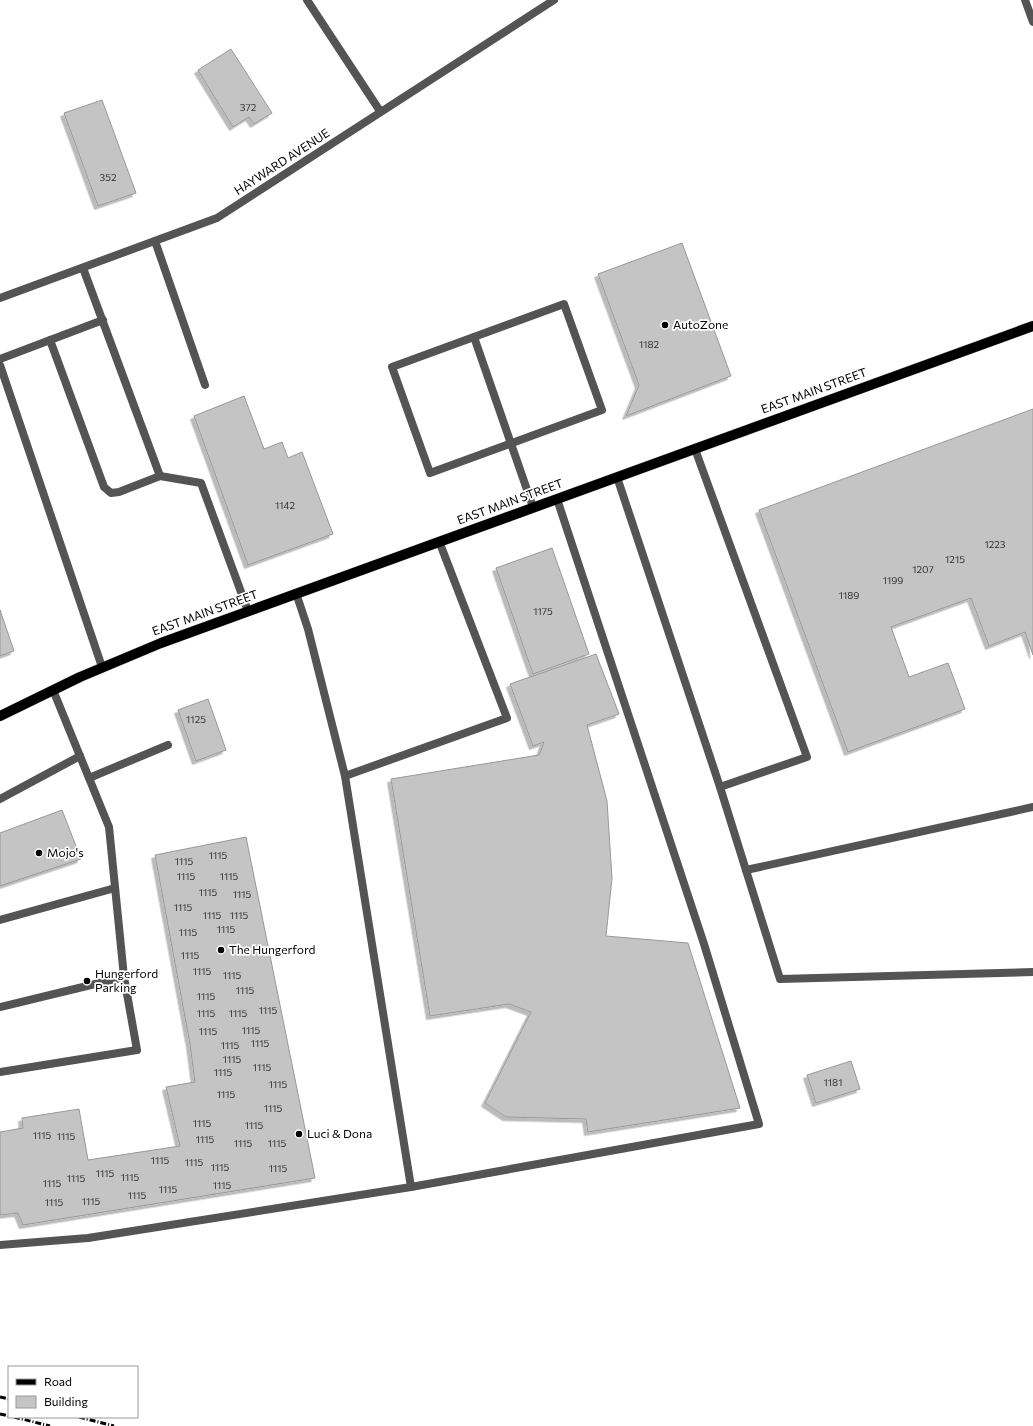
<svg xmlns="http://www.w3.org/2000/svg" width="1033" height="1426" font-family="Commissioner,sans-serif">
<defs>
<filter id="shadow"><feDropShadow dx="-3.5" dy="3.5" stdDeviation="0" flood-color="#0004"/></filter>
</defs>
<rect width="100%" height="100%" fill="#fff"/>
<g fill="#c4c4c4" stroke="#989898" filter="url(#shadow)">
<path d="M231,49L272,113L254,124L249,117L233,127L198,70Z"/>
<path d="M102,100L136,193L98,206L64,113Z"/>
<path d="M682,243L731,376L626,416L639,385L598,274Z"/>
<path d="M244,396L264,449L282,442L288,458L302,452L333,534L248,565L194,416Z"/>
<path d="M1033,409V655L1025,632L989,646L971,598L891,627L909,677L948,663L965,709L848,752L759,510Z"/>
<path d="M552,548L589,654L533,674L496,568Z"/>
<path d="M0,610L14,651L0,656Z"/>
<path d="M596,654L619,714L587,725L607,801L612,878L606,936L688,943L740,1108L588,1132L586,1119L506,1117L485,1103L531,1012L509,1004L430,1016L391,779L539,755L544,742L533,746L510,684Z"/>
<path d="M208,699L226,750L196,761L178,710Z"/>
<path d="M62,810L81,859L0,886V833Z"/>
<path d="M246,837L315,1178L23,1225L18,1213L0,1215V1132L23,1128L22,1118L79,1109L88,1160L180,1146L166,1087L195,1082L190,1044L155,855Z"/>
<path d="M851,1061L860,1089L816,1103L807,1075Z"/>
</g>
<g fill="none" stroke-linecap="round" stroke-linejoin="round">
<g stroke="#dbdbdb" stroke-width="11">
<path id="primary" d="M0,716L80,677L161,643L1033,326"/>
</g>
<g stroke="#545454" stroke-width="8">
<path d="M155,241L205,385"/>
<path d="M83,268L160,476"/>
<path d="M564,304L602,410L430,473L392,367Z"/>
<path d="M474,337L533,507"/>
<path d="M50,340L104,487L111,493L119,492L160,476L201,483L248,611"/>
<path d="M0,359L103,320"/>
<path d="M0,365L102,667"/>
<path d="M695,449L807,757L720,787"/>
<path d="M617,477L720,787L780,979L1033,972"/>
<path d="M296,593L308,629L345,776L507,718L439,541"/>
<path d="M89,778L168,745"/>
<path d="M0,799L80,756"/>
<path d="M746,870L1033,807"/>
<path d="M0,920L115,888"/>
<path d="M0,1007L124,977L109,827L53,690"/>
<path d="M0,1072L137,1050L124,977"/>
<path d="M411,1187L759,1124L704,944L557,499"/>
<path d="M0,1245L88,1238L411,1187L345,776"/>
</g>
<g stroke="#545454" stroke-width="8">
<path d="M307,0L380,111"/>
<path d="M1025,0L1033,22"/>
<path d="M0,298L217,218L554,0"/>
</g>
<use href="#primary" stroke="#000" stroke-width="10"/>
<g stroke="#000" stroke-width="3" stroke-dasharray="6 2 1 2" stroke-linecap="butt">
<path d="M0,1397L9,1399"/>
<path d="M0,1414L9,1416"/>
<path d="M14,1417L50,1426"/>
<path d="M79,1417L114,1426"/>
</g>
</g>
<g fill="#000" stroke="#fff" stroke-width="1.5">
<circle cx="665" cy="325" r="4"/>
<circle cx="39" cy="853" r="4"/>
<circle cx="221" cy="950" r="4"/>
<circle cx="87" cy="981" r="4"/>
<circle cx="299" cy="1134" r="4"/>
</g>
<g text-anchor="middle" stroke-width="3.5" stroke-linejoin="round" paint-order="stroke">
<g font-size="10" fill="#313131">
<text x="248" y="111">372</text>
<text x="108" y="181">352</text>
<text x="649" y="348">1182</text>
<text x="285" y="509">1142</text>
<text x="995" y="548">1223</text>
<text x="955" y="563">1215</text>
<text x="923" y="573">1207</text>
<text x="893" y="584">1199</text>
<text x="849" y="599">1189</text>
<text x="543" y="615">1175</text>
<text x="196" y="723">1125</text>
<text x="218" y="859">1115</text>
<text x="184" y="865">1115</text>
<text x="186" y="880">1115</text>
<text x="229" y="880">1115</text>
<text x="208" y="896">1115</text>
<text x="242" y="898">1115</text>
<text x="183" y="911">1115</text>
<text x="212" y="919">1115</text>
<text x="239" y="919">1115</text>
<text x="226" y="933">1115</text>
<text x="188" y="936">1115</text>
<text x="190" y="959">1115</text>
<text x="202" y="975">1115</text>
<text x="232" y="979">1115</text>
<text x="245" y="994">1115</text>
<text x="206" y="1000">1115</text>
<text x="268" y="1014">1115</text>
<text x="206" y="1017">1115</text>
<text x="238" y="1017">1115</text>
<text x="251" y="1034">1115</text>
<text x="208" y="1035">1115</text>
<text x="260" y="1047">1115</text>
<text x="230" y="1049">1115</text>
<text x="232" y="1063">1115</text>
<text x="262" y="1071">1115</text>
<text x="223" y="1076">1115</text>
<text x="833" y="1086">1181</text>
<text x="278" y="1088">1115</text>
<text x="226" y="1098">1115</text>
<text x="273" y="1112">1115</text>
<text x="202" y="1127">1115</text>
<text x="254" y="1129">1115</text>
<text x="42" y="1139">1115</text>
<text x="66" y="1140">1115</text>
<text x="205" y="1143">1115</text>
<text x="243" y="1147">1115</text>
<text x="277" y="1147">1115</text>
<text x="160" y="1164">1115</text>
<text x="194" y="1166">1115</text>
<text x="220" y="1171">1115</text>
<text x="278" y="1172">1115</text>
<text x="105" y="1177">1115</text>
<text x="130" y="1181">1115</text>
<text x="76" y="1182">1115</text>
<text x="52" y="1187">1115</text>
<text x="222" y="1189">1115</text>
<text x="168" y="1193">1115</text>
<text x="137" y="1199">1115</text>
<text x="91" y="1205">1115</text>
<text x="54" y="1206">1115</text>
</g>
<g font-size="12" fill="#000" stroke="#fff">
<text transform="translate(282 162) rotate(-33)" y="4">HAYWARD AVENUE</text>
<text transform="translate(814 391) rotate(-20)" y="4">EAST MAIN STREET</text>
<text transform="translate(510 502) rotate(-20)" y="4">EAST MAIN STREET</text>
<text transform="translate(205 613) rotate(-20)" y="4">EAST MAIN STREET</text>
</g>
<g font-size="12" fill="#000" stroke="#fff" text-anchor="start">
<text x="673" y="329">AutoZone</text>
<text x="47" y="857">Mojo's</text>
<text x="229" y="954">The Hungerford</text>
<text x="95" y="978">Hungerford<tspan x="95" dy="14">Parking</tspan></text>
<text x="307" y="1138">Luci &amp; Dona</text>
</g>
</g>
<rect x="8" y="1366" width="130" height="52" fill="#ffffff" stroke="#999999"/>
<rect x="16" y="1379" width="20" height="6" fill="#000000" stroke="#999999"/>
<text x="44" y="1386" font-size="12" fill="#000000">Road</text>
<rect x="16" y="1396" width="20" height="12" fill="#c4c4c4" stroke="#999999"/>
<text x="44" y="1406" font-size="12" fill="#000000">Building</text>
</svg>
